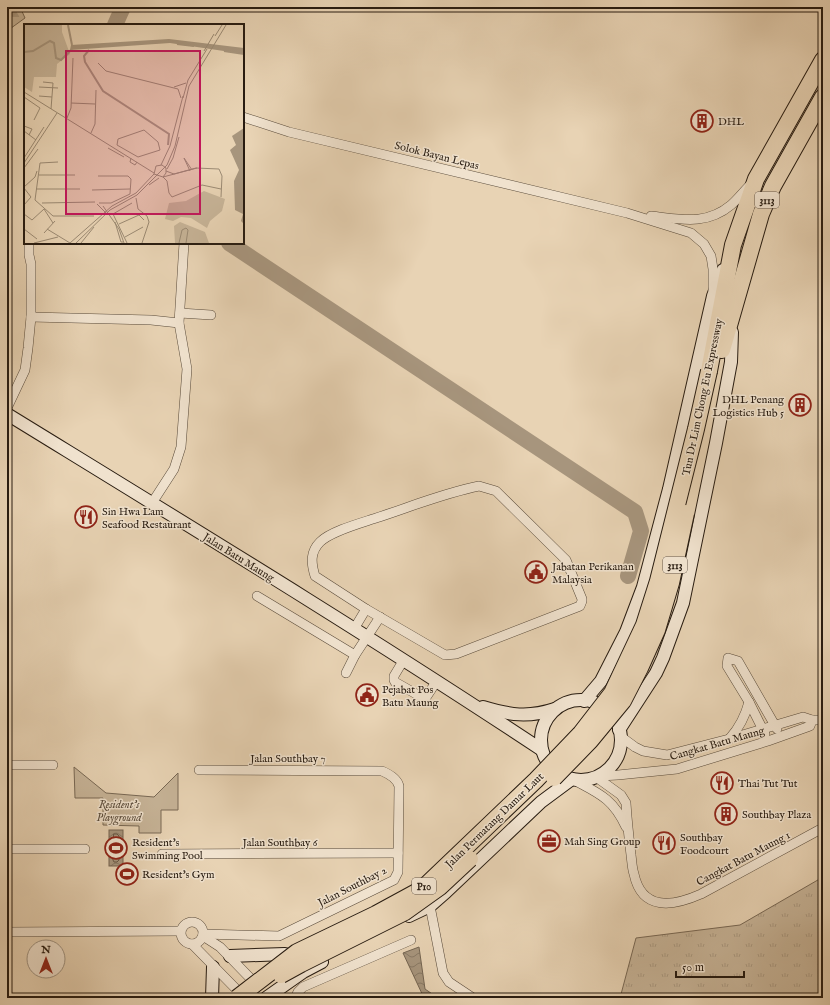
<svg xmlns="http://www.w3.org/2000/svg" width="830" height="1005" font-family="'IM FELL English',serif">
<defs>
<pattern id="grass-tufts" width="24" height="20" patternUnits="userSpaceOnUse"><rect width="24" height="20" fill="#c7b498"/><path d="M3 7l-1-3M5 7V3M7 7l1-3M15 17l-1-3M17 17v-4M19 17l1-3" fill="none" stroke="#ab9a82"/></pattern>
<pattern id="forest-firs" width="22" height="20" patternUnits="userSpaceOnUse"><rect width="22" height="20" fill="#c7b498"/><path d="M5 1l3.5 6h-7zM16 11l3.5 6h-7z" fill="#ab9a82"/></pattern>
<pattern id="water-waves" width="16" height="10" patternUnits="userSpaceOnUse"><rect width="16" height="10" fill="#a7957d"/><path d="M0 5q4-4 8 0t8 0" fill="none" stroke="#887965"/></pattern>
</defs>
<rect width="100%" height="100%" fill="#e8d3b4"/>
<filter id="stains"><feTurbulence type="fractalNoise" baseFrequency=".005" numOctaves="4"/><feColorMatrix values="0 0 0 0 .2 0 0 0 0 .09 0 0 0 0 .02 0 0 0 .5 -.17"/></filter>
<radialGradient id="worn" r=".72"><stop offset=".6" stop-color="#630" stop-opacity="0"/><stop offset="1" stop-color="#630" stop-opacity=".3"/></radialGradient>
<path fill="url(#grass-tufts)" stroke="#786854" d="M823,877V998H620L636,938L740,925Z"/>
<path fill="url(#forest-firs)" stroke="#786854" d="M7,7H20L25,18L7,31Z"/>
<path fill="#c7b498" stroke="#786854" d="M74,767L106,793L154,797L178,773V810H161V833H139V826L103,825V798H75Z"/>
<g fill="url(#water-waves)" stroke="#746552">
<rect x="109" y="830" width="14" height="36"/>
<path d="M419,947L425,989L438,998H424L403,953Z"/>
</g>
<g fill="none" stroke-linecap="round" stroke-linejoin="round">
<path stroke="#685847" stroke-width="1" d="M114,834H117L119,836V860L117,862H114L113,860Z"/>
<g stroke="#a7957d" stroke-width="16">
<path d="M7,11L11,7"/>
<path d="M115,25L123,7"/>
<path d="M229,243L635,512L641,531L628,576"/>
</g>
<g stroke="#584a3a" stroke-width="10">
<g id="street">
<path d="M243,117L289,132L627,213L691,233L704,244L711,256L713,269V290"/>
<path d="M651,216C680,219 706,226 731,205C738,199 744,191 751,184"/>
<path d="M180,313L211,315"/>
<path d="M31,317L151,320L179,323"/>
<path d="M7,408L25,370L28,348L31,317V264L29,255V243"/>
<path d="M479,486L496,491L566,560L582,599V601L580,606L456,654L445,655L366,609L315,576C311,563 310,552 320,542C331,531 361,523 376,518C410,507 444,493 479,486Z"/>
<path d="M152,503L174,469L181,447L187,369L179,323L184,243"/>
<path d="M257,596L355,655"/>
<path d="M354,629L366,609"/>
<path d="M403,661L394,676V680L395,682L425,699L436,682"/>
<path d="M346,673L355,655L380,617"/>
<path d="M765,734L749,702L727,666L728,658L738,661L777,729"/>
<path d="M620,736L635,747L643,751L667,755L729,739L803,717L812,720H823"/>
<path d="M730,738C740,727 745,717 749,702"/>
<path d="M7,765H53"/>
<path d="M199,770L382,771C389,774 397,778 399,786L398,872L394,880L279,936L203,934"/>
<path d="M599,776L618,775L677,769L768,741L810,726L812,720"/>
<path d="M596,777L621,795L626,803C627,820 629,838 631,855C632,862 632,868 634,874C642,912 674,906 701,894L819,830L823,829"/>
<path d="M572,779C598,793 613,798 626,827"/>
<path d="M7,849H85"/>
<path d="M162,854L398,853"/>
<path d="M430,906L443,973L449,982L473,998"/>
<circle cx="192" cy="933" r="11"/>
<path d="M7,932L181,931"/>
<path d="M203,936L220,947L252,980"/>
<path d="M192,944L238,991"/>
<path d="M295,998L298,992L303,987L411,940"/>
</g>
</g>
<g stroke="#281c11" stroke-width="14">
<g id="secondary">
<path d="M7,414C186,524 367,634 542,750"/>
<circle cx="581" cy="740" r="40"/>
<path d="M584,701L601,681L626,632L643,587L669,489L713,296L723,270"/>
<path d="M483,707C510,715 528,718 555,709"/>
<path d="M619,730L656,673L663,658L683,603L716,443L731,362L732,332"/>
<path d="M409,916L430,906L446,892L541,802L572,779"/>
<path d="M230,956L285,954"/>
<path d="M212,998L213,967"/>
<path d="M266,998L303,972L322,962"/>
</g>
</g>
<g stroke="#281c11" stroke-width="18">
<g id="highway">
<path d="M722,350L761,214L773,186L823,97"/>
<path d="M709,371L733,245L756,179L823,60"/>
</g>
</g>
<use href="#street" stroke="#f0e2ce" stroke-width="9"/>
<use href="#secondary" stroke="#f0e2ce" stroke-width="12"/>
<use href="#highway" stroke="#e8d3b4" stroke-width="16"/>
<g stroke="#281c11" stroke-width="18" stroke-linecap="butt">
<g id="highway-bridge">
<path d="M554,778L590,741L623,701L640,668L657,630L671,583L686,513"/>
<path d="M281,975L301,964L405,912L440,887L470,859"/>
<path d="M237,998L297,952L376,914L422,889L536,780L581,733L612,693L644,625L658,581L696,429L709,371"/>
</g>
</g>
<use href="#highway-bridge" stroke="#e8d3b4" stroke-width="16"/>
</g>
<defs>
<g id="building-ring" transform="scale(1.15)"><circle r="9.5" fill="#f0e2ce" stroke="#8f2418" stroke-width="1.5"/><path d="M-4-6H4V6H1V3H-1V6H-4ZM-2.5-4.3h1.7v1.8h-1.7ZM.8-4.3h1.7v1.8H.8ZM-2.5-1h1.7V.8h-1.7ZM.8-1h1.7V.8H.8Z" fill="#8f2418"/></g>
<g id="restaurant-ring" transform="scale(1.15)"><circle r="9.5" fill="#f0e2ce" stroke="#8f2418" stroke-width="1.5"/><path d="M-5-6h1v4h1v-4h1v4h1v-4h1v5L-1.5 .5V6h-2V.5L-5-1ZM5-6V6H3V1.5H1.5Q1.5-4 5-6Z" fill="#8f2418"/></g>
<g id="civic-ring" transform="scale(1.15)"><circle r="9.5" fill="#f0e2ce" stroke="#8f2418" stroke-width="1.5"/><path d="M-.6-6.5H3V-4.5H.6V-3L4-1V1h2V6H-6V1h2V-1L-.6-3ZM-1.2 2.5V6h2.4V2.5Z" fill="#8f2418"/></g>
<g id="office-ring" transform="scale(1.15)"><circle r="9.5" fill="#f0e2ce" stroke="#8f2418" stroke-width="1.5"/><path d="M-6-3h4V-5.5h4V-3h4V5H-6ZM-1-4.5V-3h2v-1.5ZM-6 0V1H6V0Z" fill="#8f2418"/></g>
<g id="stadium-ring" transform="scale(1.15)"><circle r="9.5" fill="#f0e2ce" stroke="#8f2418" stroke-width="1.5"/><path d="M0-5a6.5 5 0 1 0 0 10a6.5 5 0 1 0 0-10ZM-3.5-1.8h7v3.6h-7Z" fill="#8f2418"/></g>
</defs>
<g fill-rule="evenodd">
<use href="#building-ring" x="702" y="121"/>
<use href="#building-ring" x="800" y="405"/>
<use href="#restaurant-ring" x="86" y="517"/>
<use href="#civic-ring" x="536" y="572"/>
<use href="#civic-ring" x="367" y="695"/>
<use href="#restaurant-ring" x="722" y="783"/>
<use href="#building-ring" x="726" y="814"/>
<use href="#office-ring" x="549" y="841"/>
<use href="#restaurant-ring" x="664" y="843"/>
<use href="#stadium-ring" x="116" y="848"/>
<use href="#stadium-ring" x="127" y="874"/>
</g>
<g text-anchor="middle" stroke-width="3" stroke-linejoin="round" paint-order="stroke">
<g fill="#f0e2ce" stroke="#64574a" stroke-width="1">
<rect x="755" y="192" width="24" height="16" rx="3"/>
<rect x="663" y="557" width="24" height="16" rx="3"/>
<rect x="412" y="878" width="24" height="16" rx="3"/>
</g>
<g font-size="10" font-weight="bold" fill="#281c11">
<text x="767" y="204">3113</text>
<text x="675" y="569">3113</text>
<text x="424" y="890">P10</text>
</g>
<g font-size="11" fill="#281c11" stroke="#f0e2ce" text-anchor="start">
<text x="718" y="125">DHL</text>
<text x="784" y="403" text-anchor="end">DHL Penang<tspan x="784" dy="13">Logistics Hub 5</tspan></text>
<text x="102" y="515">Sin Hwa Lam<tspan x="102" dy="13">Seafood Restaurant</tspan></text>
<text x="552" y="570">Jabatan Perikanan<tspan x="552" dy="13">Malaysia</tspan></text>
<text x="382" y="693">Pejabat Pos<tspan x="382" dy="13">Batu Maung</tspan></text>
<text x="738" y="787">Thai Tut Tut</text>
<text x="742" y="818">Southbay Plaza</text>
<text x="680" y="841">Southbay<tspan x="680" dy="13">Foodcourt</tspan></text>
<text x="564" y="845">Mah Sing Group</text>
<text x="132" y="846">Resident's<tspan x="132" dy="13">Swimming Pool</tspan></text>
<text x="142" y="878">Resident's Gym</text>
</g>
<g font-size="11" fill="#281c11" stroke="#f0e2ce">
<text transform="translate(437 155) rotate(14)" y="4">Solok Bayan Lepas</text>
<text transform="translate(702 397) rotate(-78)" y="4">Tun Dr Lim Chong Eu Expressway</text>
<text transform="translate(239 557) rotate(32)" y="4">Jalan Batu Maung</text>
<text transform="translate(717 743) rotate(-16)" y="4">Cangkat Batu Maung</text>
<text x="288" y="762">Jalan Southbay 7</text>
<text transform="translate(494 820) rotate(-44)" y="4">Jalan Permatang Damar Laut</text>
<text x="280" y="846">Jalan Southbay 6</text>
<text transform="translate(743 858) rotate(-28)" y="4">Cangkat Batu Maung 1</text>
<text transform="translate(352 886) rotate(-27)" y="4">Jalan Southbay 2</text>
</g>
<g font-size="11" font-style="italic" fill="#584a3a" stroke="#f0e2ce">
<text x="119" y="808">Resident's<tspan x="119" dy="13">Playground</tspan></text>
</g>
</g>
<g transform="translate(24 24)">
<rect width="220" height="220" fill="#e8d3b4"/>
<path d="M180,167L201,175L198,187L186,197L183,204L167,194L157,193L149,197L141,195L145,179L162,177Z" fill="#c7b498"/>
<path d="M0,1H38V8L46,30L33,40L32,53H10L8,68L0,63ZM156,198L181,208L185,219H151L150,202Z" fill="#c7b498"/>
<path d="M145,15L220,24V30L146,19L46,26L47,21ZM220,104V200L217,197L219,190L211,186L210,157L215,146L206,126L212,121L208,112Z" fill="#a7957d"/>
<path fill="none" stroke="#a7957d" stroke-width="2" d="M44,1L48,21M153,20L170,22M65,26L60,32L61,38L79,67L145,110L144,121M200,27L220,30M0,28L9,27L26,17L30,19L32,34L37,36L48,25"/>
<path fill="none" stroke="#9b8a73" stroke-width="1" d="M191,12L198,1M180,27L190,10M74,39L82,47L154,65L157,74M19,58L29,59L27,85M15,63L34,64M150,63L162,59M0,68L130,149M15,72L28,73M0,73L16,84L10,96M159,74L164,56L183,25M47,79L71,80M43,94L47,84L49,34M0,102L8,105L5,111M120,106L134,118L136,126L114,133L93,121L94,115ZM0,107L12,116M67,109L71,100L72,66M84,124L100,133M0,134L20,103M107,134L106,138L111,141L113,138M160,134L168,146M160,134L166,147M34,138L16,139L11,176L29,192H70M0,139L33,89M137,141L146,122L159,72M0,144L14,125M143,145L149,134L155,113M142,147L150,150L172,144L195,145L198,152L197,173M15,151H51M74,152H104L107,155L106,170L87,179H75M139,153L143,157L145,169L148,173L178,161L197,165M139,153L173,144M125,161L135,154M0,163L11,153L13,147M0,164L7,173L0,181M12,165H56M68,166L106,165M112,174L114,185L123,192L125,198L118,219M18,179L71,178M73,180L82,189M79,182L95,205L100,219M0,190L8,196L20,185L29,199M91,198L97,218H99M95,200L115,191L120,196M0,205L13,215M23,205L46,219M20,209L31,197M101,213L119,203M10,219L34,213M46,219L88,182L112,169L130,150L132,142L138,141L142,144V149L139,153L130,150M52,219L86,186L113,171L143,141L151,122L165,62L202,1M57,219L70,203M103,219L89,190L108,179M155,219L158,206L162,204L164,206L162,219"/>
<path fill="#c2185b" fill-opacity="0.15" stroke="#c2185b" stroke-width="2" d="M42,27H176V190H42Z"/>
<rect width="220" height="220" fill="none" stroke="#281c11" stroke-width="2"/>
</g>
<rect width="830" height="1005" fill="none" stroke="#e8d3b4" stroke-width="24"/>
<rect x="8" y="8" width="814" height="989" fill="none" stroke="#281c11" stroke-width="2"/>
<rect x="12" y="12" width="806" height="981" fill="none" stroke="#281c11"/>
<g transform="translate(46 959)"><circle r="19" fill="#f0e2ce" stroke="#a09382"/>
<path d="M0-3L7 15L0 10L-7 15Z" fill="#8f2418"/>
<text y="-6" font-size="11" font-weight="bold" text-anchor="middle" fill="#281c11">N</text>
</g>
<path d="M676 971v6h68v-6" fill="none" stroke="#281c11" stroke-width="2"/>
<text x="682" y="971" font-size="12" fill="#281c11" stroke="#f0e2ce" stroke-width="3" paint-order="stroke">50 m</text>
<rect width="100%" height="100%" filter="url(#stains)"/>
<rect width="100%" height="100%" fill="url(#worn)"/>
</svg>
